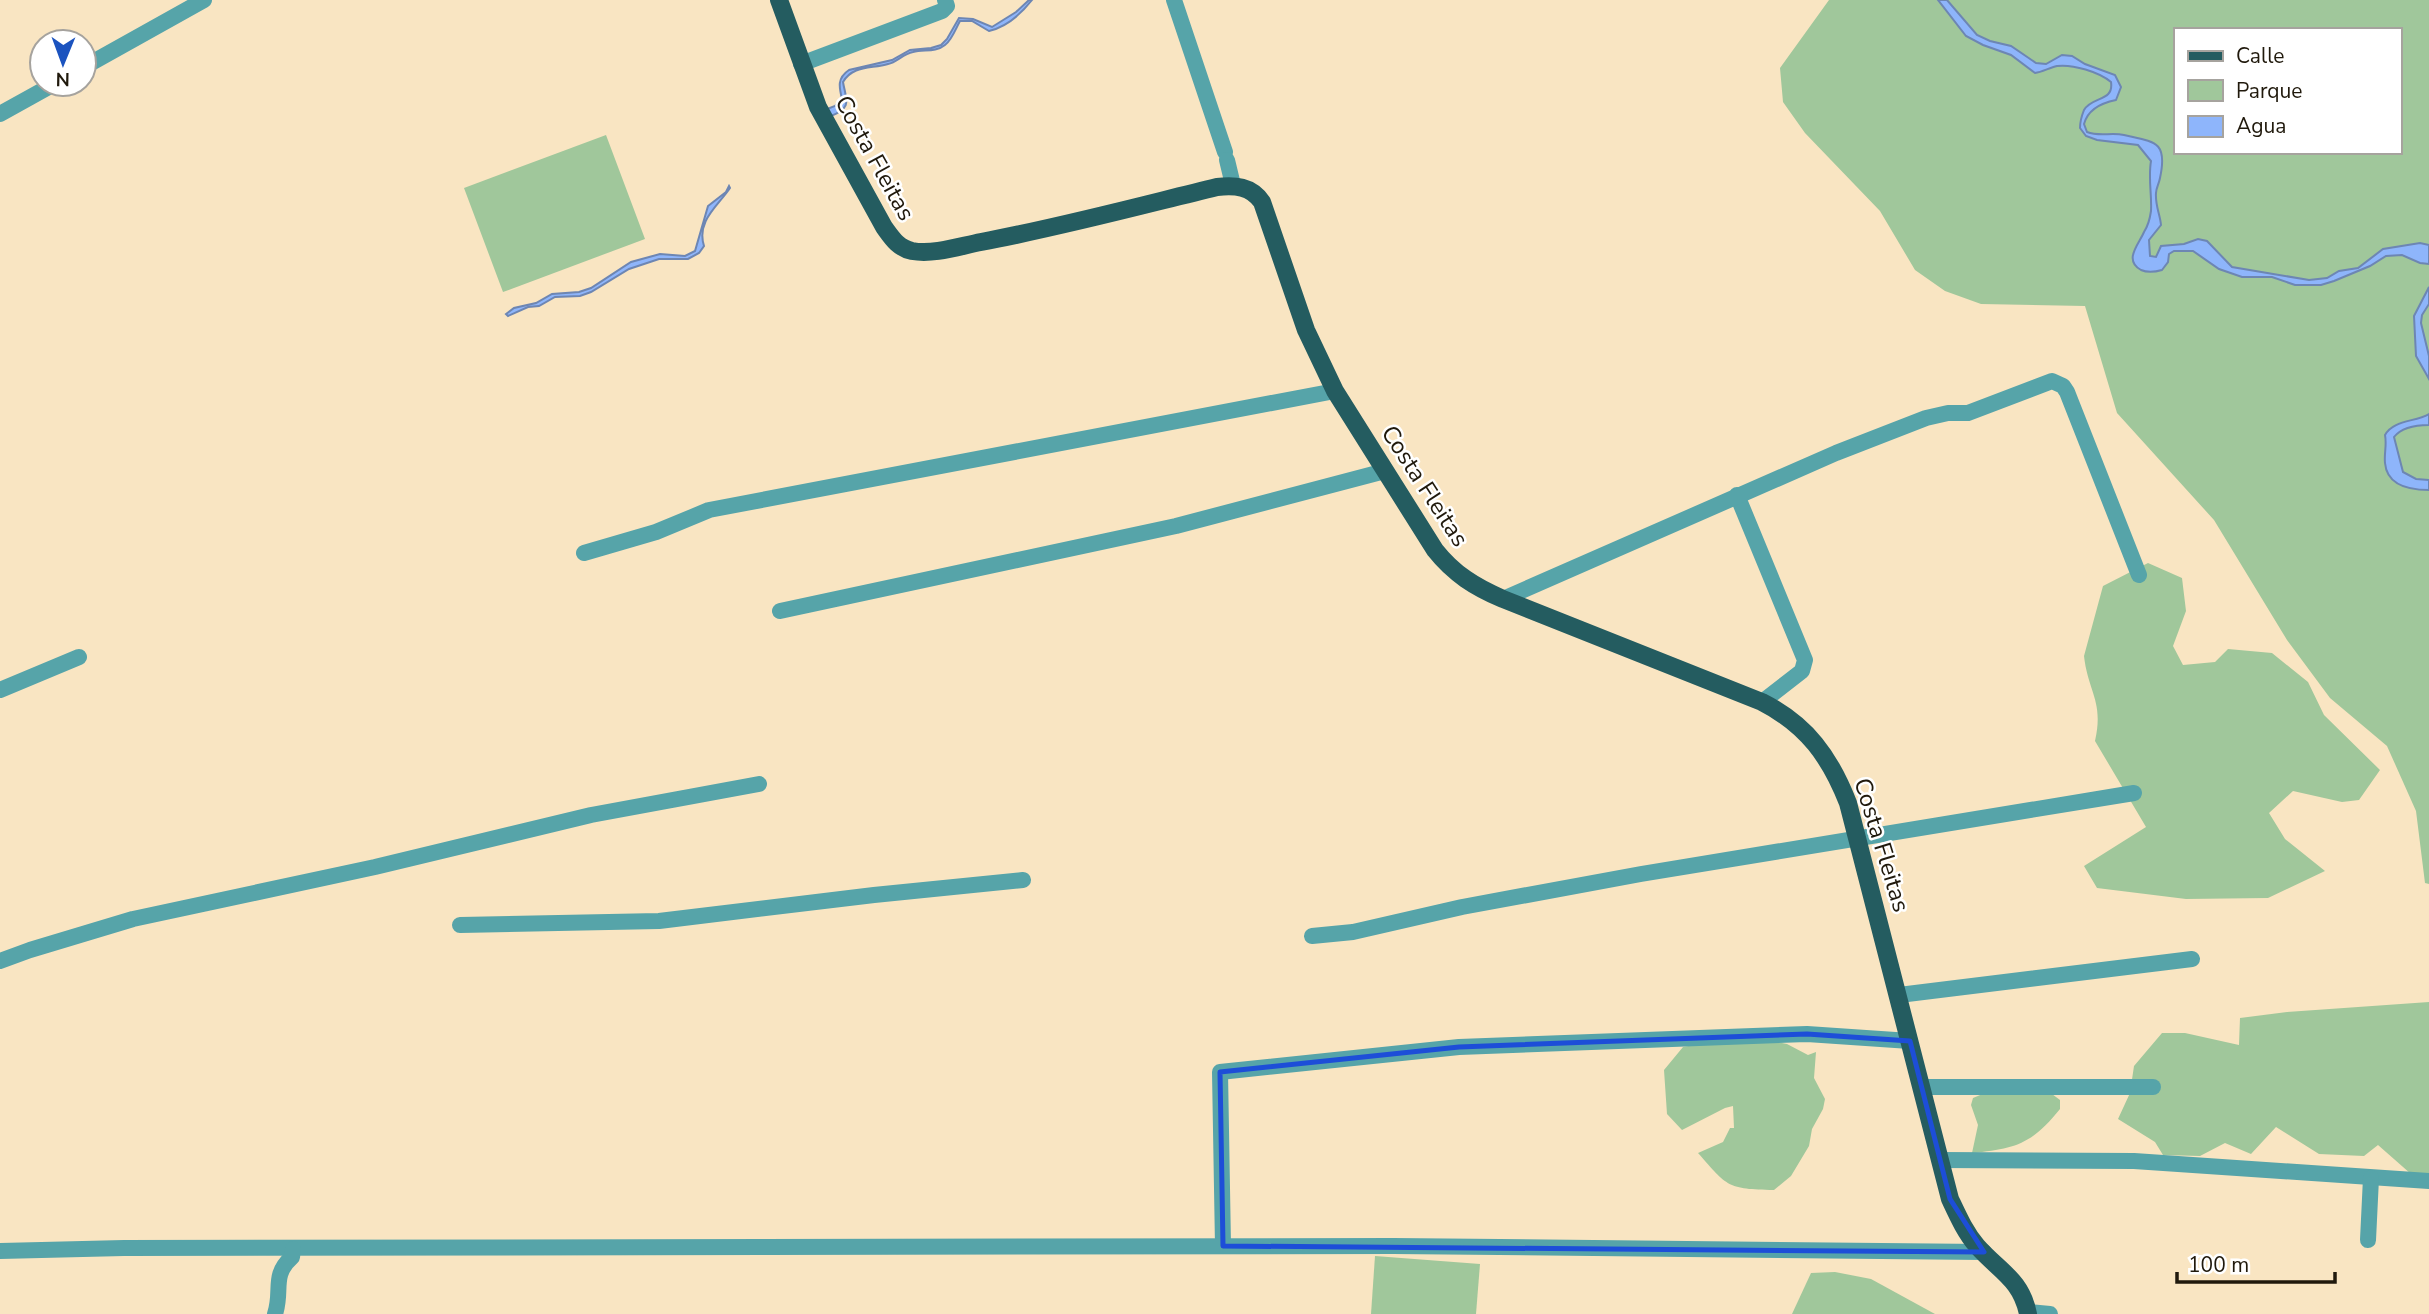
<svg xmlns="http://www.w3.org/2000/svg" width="2429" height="1314" font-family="'Nunito Sans',sans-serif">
<rect width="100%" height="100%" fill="#f9e5c2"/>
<g fill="#a0c79b" fill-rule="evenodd">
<path d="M1829,0H2429V884L2425,883L2416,811L2387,746L2330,698L2287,640L2214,520L2117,413L2085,306L1981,304L1945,291L1915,270L1880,211L1805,133L1783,102L1780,68ZM2175,30H2399V152H2175Z"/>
<path d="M606,135L645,239L503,292L464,188Z"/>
<path d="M2148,563L2182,578L2186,611L2173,646L2183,665L2215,662L2228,649L2272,653L2308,682L2324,715L2380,770L2359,800L2342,802L2293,791L2269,813L2285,839L2325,871L2268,898L2186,899L2097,888L2084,866L2146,827L2095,741C2104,701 2088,692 2084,656L2103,586Z"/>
<path d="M2429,1002V1173L2411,1174L2378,1145L2364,1156L2319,1154L2276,1127L2251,1154L2225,1143L2200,1156L2163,1155L2155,1142L2118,1119L2130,1093L2134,1066L2162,1033H2185L2239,1045L2240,1018L2287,1012Z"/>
<path d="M1763,1039L1787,1044L1808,1055L1816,1052L1814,1078L1825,1099L1823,1109L1812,1129L1809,1146L1791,1176L1774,1190C1727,1189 1728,1187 1698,1153L1723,1142L1730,1128H1734L1733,1106L1725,1108L1682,1130L1667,1114L1664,1070L1683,1047L1719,1040Z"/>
<path d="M2025,1079L2036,1082L2060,1100V1109C2032,1144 2015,1149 1972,1153L1978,1125L1971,1105L1973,1098L2016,1080Z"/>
<path d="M1375,1256L1480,1264L1476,1314H1371Z"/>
<path d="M1835,1272L1871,1279L1935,1314H1792L1811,1273Z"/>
</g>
<g fill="#8eb5fb" stroke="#6d86b3" stroke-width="2">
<path d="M1029,0H1032C1021,14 1006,27 989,31L972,21H960C956,28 952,40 945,45C935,53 924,49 913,52C903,54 897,62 888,64C871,69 853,65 843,82C846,100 853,107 831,116L827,109L835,106L842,99C839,87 837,78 849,70L892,60L910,50L931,48L941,45L947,39L959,18L973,19L992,27L1016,12Z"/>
<path d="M1938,0H1947L1977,35L1990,41L2011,46L2036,63L2046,64L2062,55L2072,56L2085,64L2115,75L2121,87L2116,100C2101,103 2088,109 2084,124L2087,132C2100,137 2111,132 2124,135C2155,142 2168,141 2160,178C2159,184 2156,188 2156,193C2155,205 2160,214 2161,225L2149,240L2150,256L2156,257L2161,246L2184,244L2198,239L2207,241L2232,267L2309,280L2327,278L2339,271L2358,268L2383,249L2420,243L2429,245V264L2420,263L2402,255L2386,256L2370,266L2334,281L2321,285H2295L2272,277H2242L2219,269L2193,251H2174L2169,254L2168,262L2162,270C2155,272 2148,273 2141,270C2123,260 2139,244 2144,232C2148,226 2150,218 2151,211C2152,195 2148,178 2151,161L2138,145L2097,140L2086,136L2080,128C2080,123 2082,115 2084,110C2092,96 2114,102 2111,82C2099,72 2073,64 2057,66C2049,68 2042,72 2035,73L2011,55L1983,45L1966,36Z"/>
<path d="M729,186L730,188C718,206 696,221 704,246L699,253L688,259H659L629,269L591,292L580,296L555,297L539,306L528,307L508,316L506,314L514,308L536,303L552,294L579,292L591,288L631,262L660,254L685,256L695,251L708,206L726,192Z"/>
<path d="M2429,287V304L2422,315L2421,323L2429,356V379L2416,356L2414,316Z"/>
<path d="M2429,414V425C2416,425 2402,427 2394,437L2403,472L2416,479L2429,480V490C2410,490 2387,486 2385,463C2384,453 2387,445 2385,435C2393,420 2415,422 2429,414Z"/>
</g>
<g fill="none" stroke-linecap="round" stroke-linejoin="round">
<g stroke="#56a4a9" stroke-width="16">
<path d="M1174,0L1225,152"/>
<path d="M801,64L942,11L947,6L945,0"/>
<path d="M84,67L204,0"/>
<path d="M0,114L54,84"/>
<path d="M1227,160L1233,185"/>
<path d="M1737,495L1805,660L1802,671L1762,702"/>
<path d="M584,553L656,532L709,510L1335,391"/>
<path d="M1503,599L1836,453L1926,418L1948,413H1968L2052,381L2063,386L2067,392L2139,575"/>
<path d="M780,611L1176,526L1385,471"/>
<path d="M0,690L79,657"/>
<path d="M460,925L659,921L874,895L1023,880"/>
<path d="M1312,936L1353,932L1462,907L1641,874L2134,793"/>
<path d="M0,961L30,950L133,919L375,867L591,815L759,784"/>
<path d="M1899,995L2192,959"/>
<path d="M1922,1087H2153"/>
<path d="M1940,1160L2134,1161L2429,1181"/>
<path d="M2368,1240L2371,1178"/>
<path d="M1223,1246L1220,1072L1459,1047L1807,1034L1910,1041"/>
<path d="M0,1251L124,1248L1393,1246L1984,1252"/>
<path d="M2028,1312L2050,1314"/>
<path d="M275,1314C283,1290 271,1276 292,1257L293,1249"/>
</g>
<path stroke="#245c60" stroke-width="18" d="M779,0L818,107L884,227C892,238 898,248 912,251C934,255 960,246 981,242C1061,227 1139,206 1217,187C1235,185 1251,186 1262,202L1306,330L1335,391L1435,550C1454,574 1475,587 1503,599L1762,702C1807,725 1830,757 1848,803L1950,1199C1958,1216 1965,1232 1977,1246C1999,1271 2021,1279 2028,1314"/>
</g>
<path fill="none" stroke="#1d4ed8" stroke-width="5" stroke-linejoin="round" d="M1807,1034L1910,1041L1950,1199L1984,1252L1223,1246L1220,1072L1459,1047Z"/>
<g text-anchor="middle" stroke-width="5" stroke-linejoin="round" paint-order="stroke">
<g font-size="24" fill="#20190c" stroke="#fff">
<text transform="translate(875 158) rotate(61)" y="8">Costa Fleitas</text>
<text transform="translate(1425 486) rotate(57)" y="8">Costa Fleitas</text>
<text transform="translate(1882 845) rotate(73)" y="8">Costa Fleitas</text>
</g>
</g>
<rect x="2174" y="28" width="228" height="126" fill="#ffffff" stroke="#a6a39e" stroke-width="2"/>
<rect x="2188" y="51" width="35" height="10" fill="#245c60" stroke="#a6a39e" stroke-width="2"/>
<text x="2236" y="63" font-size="21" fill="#20190c">Calle</text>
<rect x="2188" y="80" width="35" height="21" fill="#a0c79b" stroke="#a6a39e" stroke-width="2"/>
<text x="2236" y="98" font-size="21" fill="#20190c">Parque</text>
<rect x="2188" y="116" width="35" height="21" fill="#8eb5fb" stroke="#a6a39e" stroke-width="2"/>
<text x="2236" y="133" font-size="21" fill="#20190c">Agua</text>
<g transform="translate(63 63) rotate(181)"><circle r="33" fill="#ffffff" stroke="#a6a39e" stroke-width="2"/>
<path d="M0-5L12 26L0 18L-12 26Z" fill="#1b53bf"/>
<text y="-10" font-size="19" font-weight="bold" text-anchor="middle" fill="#20190c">N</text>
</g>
<path d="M2177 1272v10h158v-10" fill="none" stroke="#20190c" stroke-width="3.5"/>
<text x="2188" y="1272" font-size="21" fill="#20190c" stroke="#ffffff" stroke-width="5" paint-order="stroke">100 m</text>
</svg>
